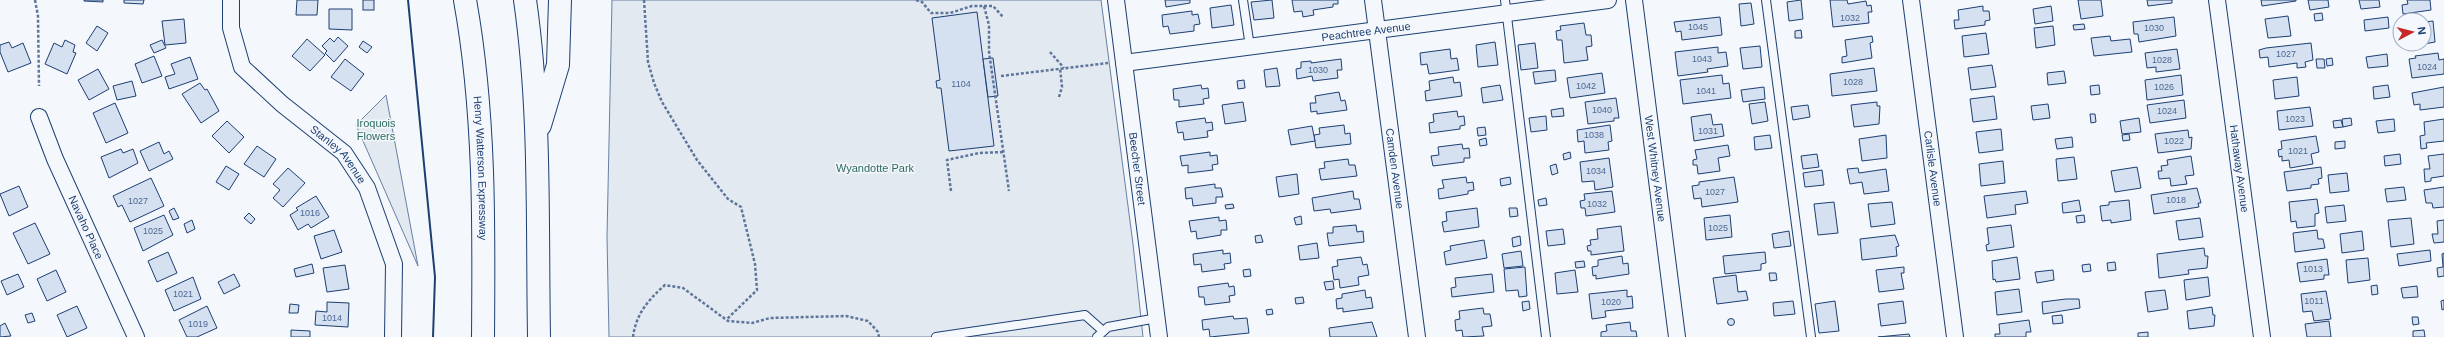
<svg xmlns="http://www.w3.org/2000/svg" width="2444" height="337" font-family="Arial,sans-serif">
<rect width="100%" height="100%" fill="#f4f7fb"/>
<g fill="#e3e9f0" stroke="#687fa3">
<path d="M612,0H1101L1133,244L1143,337H609L607,237Z"/>
<path d="M386,95L418,266L356,125Z"/>
</g>
<g fill="#d5e0f0" stroke="#1d3f73">
<path d="M84,0H103V2L84,1Z"/>
<path d="M124,0H144L143,4L124,3Z"/>
<path d="M297,0H318L317,15H296Z"/>
<rect x="363" y="0" width="11" height="10"/>
<path d="M1165,0H1190V3L1166,7Z"/>
<path d="M1272,0L1274,18L1254,20L1251,2Z"/>
<path d="M1292,0H1338V4H1333V7L1313,10L1314,15L1303,17L1302,11L1294,12Z"/>
<path d="M1801,0L1803,19L1789,21L1787,2Z"/>
<path d="M1830,0H1847L1848,4L1866,1L1867,6L1871,5L1872,12H1868L1869,23L1833,27Z"/>
<path d="M2078,0H2101L2103,16L2081,19Z"/>
<path d="M2147,0H2172V3L2148,6Z"/>
<path d="M2261,0H2296V1L2262,6Z"/>
<path d="M2308,0H2328L2329,7L2310,10Z"/>
<path d="M2359,0H2379L2380,7L2361,9Z"/>
<path d="M2407,0H2430L2431,10L2403,14L2402,5L2408,4Z"/>
<path d="M1751,3L1754,24L1741,26L1739,4Z"/>
<path d="M1231,5L1234,25L1212,28L1210,8Z"/>
<path d="M1983,6V11H1989L1990,20L1985,21V25L1955,29L1954,20H1959L1958,10Z"/>
<path d="M2051,6L2053,21L2035,24L2033,9Z"/>
<path d="M329,9H352V30L329,29Z"/>
<path d="M1192,11V15L1198,14L1200,24L1194,25V31L1170,34L1168,26L1163,27L1162,15Z"/>
<path d="M977,12L994,146L949,151L941,88H937L936,81L940,80L932,18Z"/>
<path d="M2322,13L2323,20L2315,21L2314,14Z"/>
<path d="M2288,16L2291,36L2268,38L2265,19Z"/>
<path d="M1720,17L1722,35L1682,40L1681,31L1676,32L1674,22Z"/>
<path d="M2174,17L2176,36L2139,42L2138,34H2134L2133,22Z"/>
<path d="M2388,17L2389,28L2365,31L2364,20Z"/>
<path d="M184,19L186,43L165,45L162,21Z"/>
<path d="M2433,21L2435,42L2424,44V22Z"/>
<path d="M1584,23L1586,35H1591L1592,46L1586,47L1588,60L1564,63L1562,40H1557L1556,31L1561,30L1560,26Z"/>
<path d="M2084,24L2085,29L2074,30L2073,25Z"/>
<path d="M97,26L108,33L97,51L86,43Z"/>
<path d="M2053,26L2055,45L2036,48L2034,28Z"/>
<path d="M1801,30L1802,38H1795V31Z"/>
<path d="M1986,33L1989,54L1964,57L1962,36Z"/>
<path d="M1872,36L1873,42L1870,43L1872,58L1842,63V57L1847,56L1845,40Z"/>
<path d="M2110,36L2111,41L2130,39L2132,52L2094,56L2091,38Z"/>
<path d="M338,37L348,46L334,62L325,53L327,51L322,46L330,38L334,42Z"/>
<path d="M307,39L325,55L310,71L292,56Z"/>
<path d="M65,40L75,45L73,52L76,53L67,74L45,64L54,43L62,47Z"/>
<path d="M162,40L166,48L154,53L150,45Z"/>
<path d="M363,41L372,47L367,53L359,47Z"/>
<path d="M9,42L12,48L23,43L31,63L8,72L0,52V45Z"/>
<path d="M1495,42L1498,65L1478,67L1476,45Z"/>
<path d="M1535,43L1538,68L1521,70L1518,45Z"/>
<path d="M2311,43L2313,60L2305,62L2306,67L2297,68V63L2269,67L2268,57L2260,58L2259,50L2266,48Z"/>
<path d="M2406,44H2420L2414,45V49L2407,50Z"/>
<path d="M1760,46L1762,67L1743,69L1740,48Z"/>
<path d="M1718,47V53L1726,52L1728,66L1707,69L1708,72L1678,76L1675,52Z"/>
<path d="M1450,49L1451,59L1457,58L1459,70L1429,74L1427,64L1421,65L1420,53Z"/>
<path d="M2177,49L2180,69L2156,72V67L2147,68L2145,53Z"/>
<path d="M2438,53L2439,60L2444,59V74L2412,78L2409,59L2416,58L2415,56Z"/>
<path d="M2387,54L2388,66L2368,68L2366,57Z"/>
<path d="M154,56L162,76L142,83L135,64Z"/>
<path d="M190,57L198,79L169,89L165,77L175,74L171,64Z"/>
<path d="M993,58L998,96L988,97L983,59Z"/>
<path d="M2332,58L2333,65L2327,66L2326,59Z"/>
<path d="M345,59L364,74L351,91L331,77Z"/>
<path d="M1341,59L1342,70H1337L1338,78L1313,81L1312,76L1297,79L1296,69L1301,68V62L1311,61V63Z"/>
<path d="M2316,59H2324L2325,68H2317Z"/>
<path d="M1992,65L1996,87L1971,90L1968,68Z"/>
<path d="M1277,68L1280,86L1266,87L1264,70Z"/>
<path d="M1874,68L1877,91L1832,96L1830,74Z"/>
<path d="M98,69L109,89L89,100L78,80Z"/>
<path d="M1555,70L1556,81L1535,84L1533,72Z"/>
<path d="M2064,71L2066,83L2048,85L2047,73Z"/>
<path d="M1602,73L1605,93L1570,98L1567,78Z"/>
<path d="M1722,75L1723,84L1729,83L1731,98L1683,104L1680,80Z"/>
<path d="M2181,75L2183,95L2147,100L2145,80Z"/>
<path d="M1453,77L1454,83L1460,82L1462,96L1426,101L1425,91L1430,90L1429,81Z"/>
<path d="M2297,77L2299,96L2275,99L2273,80Z"/>
<path d="M1244,80L1245,88L1238,89L1237,81Z"/>
<path d="M132,81L136,96L117,100L113,86Z"/>
<path d="M200,83L205,90L207,89L219,111L201,123L182,94Z"/>
<path d="M1201,85L1202,89L1208,88L1209,98L1203,99L1204,104L1179,107V100H1174L1173,89Z"/>
<path d="M1500,85L1503,100L1483,103L1481,88Z"/>
<path d="M2099,85L2100,94L2091,95L2090,86Z"/>
<path d="M2388,85L2390,97L2374,99L2373,87Z"/>
<path d="M1764,87L1765,99L1743,102L1741,90Z"/>
<path d="M2444,87V107L2420,110V104L2414,105L2412,93Z"/>
<path d="M1339,92L1341,101L1345,100L1347,110L1317,114V111L1311,112L1310,103H1316L1315,96Z"/>
<path d="M1994,96L1997,119L1973,122L1970,99Z"/>
<path d="M1616,98L1619,118H1614V121L1588,124L1585,102Z"/>
<path d="M2184,100L2186,118L2150,123L2147,105Z"/>
<path d="M1243,102L1246,121L1225,124L1222,105Z"/>
<path d="M1765,102L1768,121L1752,124L1749,104Z"/>
<path d="M1877,102V106H1880L1879,124L1854,127L1851,105Z"/>
<path d="M115,103L128,133L106,143L93,113Z"/>
<path d="M2048,104L2050,118L2033,120L2031,106Z"/>
<path d="M1808,105L1810,117L1793,120L1791,107Z"/>
<path d="M2310,107L2313,126L2279,130L2277,111Z"/>
<path d="M1563,108L1564,116L1552,117L1551,110Z"/>
<path d="M1457,111L1458,117L1464,116L1465,125L1460,126V129L1430,133L1429,123L1434,122L1433,114Z"/>
<path d="M1711,114L1713,125L1722,124L1724,136L1694,141L1691,117Z"/>
<path d="M2090,114H2095L2096,122L2091,123Z"/>
<path d="M1546,116L1547,130L1531,132L1529,118Z"/>
<path d="M1205,118L1206,123L1212,122L1213,130L1207,131L1208,137L1184,140L1183,132L1178,133L1176,122Z"/>
<path d="M2139,118L2141,132L2122,134L2120,121Z"/>
<path d="M2351,118L2352,125L2343,127L2342,119Z"/>
<path d="M2394,119L2395,131L2378,133L2376,121Z"/>
<path d="M2444,119V141L2426,143L2427,148L2421,149L2420,136L2425,135L2424,122Z"/>
<path d="M2341,120L2343,127L2334,128L2333,121Z"/>
<path d="M227,121L244,137L229,153L212,136Z"/>
<path d="M1344,125L1345,134L1350,133L1351,144L1316,148L1314,135L1320,134L1319,128Z"/>
<path d="M1610,125L1612,141L1608,142L1609,150L1585,153L1584,141L1578,142L1577,130Z"/>
<path d="M1312,126L1315,141L1291,145L1288,130Z"/>
<path d="M1485,127L1486,135L1478,136L1477,128Z"/>
<path d="M2001,129L2003,150L1979,153L1976,132Z"/>
<path d="M2188,130L2189,138L2192,137L2191,149L2158,153L2155,134Z"/>
<path d="M2129,134L2130,140L2123,141L2122,135Z"/>
<path d="M1770,135L1772,148L1755,150L1754,137Z"/>
<path d="M1886,135L1887,158L1862,161L1859,139Z"/>
<path d="M2316,136L2319,152L2311,154L2313,164L2290,168L2289,160L2282,161V156L2279,157L2278,150L2282,149L2281,141Z"/>
<path d="M2072,137L2073,147L2057,149L2055,139Z"/>
<path d="M1486,138L1487,145L1480,146L1479,140Z"/>
<path d="M2345,141V148L2335,149V142Z"/>
<path d="M159,142L164,154L169,151L173,159L149,171L140,151Z"/>
<path d="M1462,144L1463,149L1469,148L1470,158H1464V162L1433,166L1431,156L1439,155L1438,147Z"/>
<path d="M1728,145L1730,156L1718,158L1720,171L1698,174L1697,165H1693V160L1697,159L1695,150Z"/>
<path d="M257,146L276,159L264,177L244,164Z"/>
<path d="M121,149L123,153L133,149L138,163L109,178L101,157Z"/>
<path d="M1210,152V156L1217,155L1218,164L1212,165L1213,170L1188,173V165L1182,166L1180,156Z"/>
<path d="M1570,152L1571,158L1564,160L1563,154Z"/>
<path d="M1817,154L1819,167L1803,169L1801,156Z"/>
<path d="M2400,154L2401,164L2385,166L2384,156Z"/>
<path d="M2444,154V176L2431,178V181L2425,182L2424,169H2430L2428,156Z"/>
<path d="M2191,156L2194,175L2185,176L2187,184L2171,186L2170,178L2159,179L2158,171H2162L2161,166L2168,165L2167,160Z"/>
<path d="M2074,157L2077,179L2058,181L2056,159Z"/>
<path d="M1609,158L1613,187L1595,190L1594,181L1582,182L1580,162Z"/>
<path d="M1348,159L1349,165H1355L1357,176L1321,180L1319,169L1325,168L1324,162Z"/>
<path d="M2003,161L2005,183L1981,186L1979,164Z"/>
<path d="M1556,164L1558,173L1552,175L1550,166Z"/>
<path d="M226,166L239,174L229,190L216,182Z"/>
<path d="M2137,167L2141,188L2115,192L2111,171Z"/>
<path d="M2321,167L2322,178L2318,179L2319,184L2311,185V188L2287,191L2284,172Z"/>
<path d="M288,168L305,183L283,207L273,198L280,190L273,184Z"/>
<path d="M1858,168L1859,173L1886,169L1889,191L1864,194L1862,182L1850,184L1847,169Z"/>
<path d="M1822,170L1824,185L1805,187L1803,173Z"/>
<path d="M2347,173L2349,191L2330,193L2328,175Z"/>
<path d="M1297,174L1299,194L1279,197L1276,177Z"/>
<path d="M1466,177L1467,183L1473,182L1474,190L1468,191V194L1439,199L1438,189L1444,188L1442,180Z"/>
<path d="M1510,177L1511,184L1501,186L1500,179Z"/>
<path d="M1734,177L1738,202L1702,207L1701,198L1694,199L1692,186L1699,185V182Z"/>
<path d="M151,178L164,206L130,222L122,205L118,207L113,196Z"/>
<path d="M1215,184V188H1221L1223,197H1216V203L1193,206L1192,198L1186,199L1185,188Z"/>
<path d="M19,186L28,207L9,216L0,194Z"/>
<path d="M2404,187L2406,200L2387,202L2385,189Z"/>
<path d="M2444,187V207L2433,208L2432,203H2426L2424,190Z"/>
<path d="M2197,188L2201,203H2198L2199,207L2154,214L2151,195Z"/>
<path d="M1353,191L1354,199H1359L1361,209L1331,213L1330,209L1314,211L1312,198Z"/>
<path d="M1612,191L1615,212L1586,216L1585,208H1581L1580,201L1585,200L1584,194Z"/>
<path d="M2026,191L2028,203L2015,205L2016,214L1987,218L1984,196Z"/>
<path d="M316,196L329,217L311,228L308,224L298,230L290,215L298,210L296,208Z"/>
<path d="M1546,198L1547,205L1539,206L1538,200Z"/>
<path d="M2317,199L2319,213L2315,214V226L2297,228L2296,221L2291,222L2289,202Z"/>
<path d="M2079,200L2081,211L2063,213L2062,203Z"/>
<path d="M2129,200L2131,220L2111,223V220L2102,221L2100,206L2109,205V202Z"/>
<path d="M1834,202L1838,233L1818,235L1814,204Z"/>
<path d="M1892,202L1895,224L1871,227L1868,204Z"/>
<path d="M1233,204L1234,208L1226,209L1225,205Z"/>
<path d="M2344,205L2346,221L2327,223L2325,207Z"/>
<path d="M174,208L179,218L173,220L169,211Z"/>
<path d="M1477,208L1479,227L1444,232L1442,222L1447,221L1446,212Z"/>
<path d="M1509,208H1517L1518,216L1510,217Z"/>
<path d="M249,213L255,219L251,224L244,218Z"/>
<path d="M164,215L173,235L143,251L134,228Z"/>
<path d="M1730,215L1732,237L1706,240L1704,218Z"/>
<path d="M2084,215L2085,222L2077,223L2076,216Z"/>
<path d="M1301,216L1302,224L1296,225L1294,218Z"/>
<path d="M1219,217V221L1226,220L1227,230H1221V235L1197,239L1196,231L1191,232L1189,221Z"/>
<path d="M2200,218L2203,237L2179,240L2176,221Z"/>
<path d="M2411,218L2414,244L2391,247L2388,220Z"/>
<path d="M192,220L195,229L187,233L184,224Z"/>
<path d="M2444,220V242L2434,243L2432,234H2438L2437,221Z"/>
<path d="M35,223L50,254L28,264L13,233Z"/>
<path d="M1356,225L1357,232L1363,231L1364,242L1329,246L1327,233H1333V227Z"/>
<path d="M2011,225L2014,247L1987,251L1986,245L1989,244L1987,228Z"/>
<path d="M1621,226L1624,251L1591,255V251H1588L1587,246L1591,245L1590,240L1598,239L1597,229Z"/>
<path d="M1563,229L1565,244L1548,246L1546,231Z"/>
<path d="M334,230L342,252L321,259L314,236Z"/>
<path d="M2317,230L2318,239H2323L2325,248L2295,252L2293,233Z"/>
<path d="M1789,231L1791,246L1774,248L1772,234Z"/>
<path d="M2362,231L2364,250L2342,253L2340,234Z"/>
<path d="M1261,235L1263,242L1256,243L1255,236Z"/>
<path d="M1895,235L1899,246L1896,247L1897,256L1862,260L1860,239Z"/>
<path d="M1520,236L1521,245L1513,247L1512,238Z"/>
<path d="M1484,240L1487,258L1446,265L1444,252L1451,250L1450,246Z"/>
<path d="M1317,243L1319,258L1300,260L1298,246Z"/>
<path d="M2204,248L2205,256H2208L2207,268L2188,270L2189,274L2159,278L2157,254Z"/>
<path d="M1223,250V254L1230,253L1231,263L1224,264L1225,269L1202,272L1201,264L1194,265L1193,254Z"/>
<path d="M2430,250L2431,261L2399,266L2397,254Z"/>
<path d="M1521,251L1523,266L1504,268L1502,254Z"/>
<path d="M168,252L177,273L157,282L148,261Z"/>
<path d="M1765,252L1766,263L1761,264V270L1725,274L1723,256Z"/>
<path d="M2444,253V276L2438,277L2437,268L2443,267L2442,254Z"/>
<path d="M1622,256L1623,264L1628,263L1629,274L1596,279V275L1593,276L1592,267L1598,266V260Z"/>
<path d="M1361,257L1363,265L1367,264L1369,275L1358,277L1359,285L1340,288L1339,279L1334,280L1332,267L1338,266L1337,260Z"/>
<path d="M2017,257L2020,279L1996,282L1995,279L1993,280L1992,261Z"/>
<path d="M2368,258L2370,280L2348,283L2346,260Z"/>
<path d="M2327,259L2329,275H2324V279L2300,282L2297,263Z"/>
<path d="M1584,261L1585,267L1576,268L1575,262Z"/>
<path d="M2115,262L2116,270L2108,271L2107,263Z"/>
<path d="M312,264L314,273L296,277L294,269Z"/>
<path d="M2090,264L2091,271L2083,272L2082,265Z"/>
<path d="M345,265L349,289L327,292L323,268Z"/>
<path d="M1525,267L1527,296L1519,297L1518,290L1506,291L1504,269Z"/>
<path d="M1904,267V273H1901L1904,289L1879,292L1876,270Z"/>
<path d="M1250,269L1251,276L1244,277L1243,270Z"/>
<path d="M56,270L66,292L47,301L37,279Z"/>
<path d="M1575,270L1578,292L1557,294L1555,273Z"/>
<path d="M2053,270L2054,280L2037,283L2035,272Z"/>
<path d="M1769,273H1776L1777,280L1770,281Z"/>
<path d="M18,274L24,287L7,295L1,281Z"/>
<path d="M234,274L240,286L224,294L218,282Z"/>
<path d="M1492,274L1494,292L1452,297L1451,288L1456,287L1455,278Z"/>
<path d="M1736,275L1738,292L1746,291L1748,300L1717,304L1713,278Z"/>
<path d="M193,277L201,299L174,311L165,290Z"/>
<path d="M2208,277L2210,296L2186,300L2184,280Z"/>
<path d="M1333,281L1334,289L1326,290L1324,282Z"/>
<path d="M1228,283L1229,287L1234,286L1235,295L1229,296L1230,302L1205,305L1204,297H1199L1198,287Z"/>
<path d="M2377,285L2378,294L2372,295L2371,286Z"/>
<path d="M2417,286L2418,297L2403,298L2401,288Z"/>
<path d="M2019,289L2022,312L1997,315L1995,292Z"/>
<path d="M1365,290L1366,298L1371,297L1373,308L1343,312V308L1337,309L1336,299L1342,298V294Z"/>
<path d="M1627,290V297L1632,296L1633,308L1605,311L1606,317L1592,319L1589,294Z"/>
<path d="M2165,290L2168,309L2148,312L2145,292Z"/>
<path d="M2326,291L2331,319L2314,321L2312,311L2303,312L2301,294Z"/>
<path d="M1303,297L1304,303L1296,304L1295,298Z"/>
<path d="M2066,299H2079L2080,308L2043,314L2042,302Z"/>
<path d="M2444,300V309L2442,310L2441,301Z"/>
<path d="M1529,301L1530,309L1523,311L1522,302Z"/>
<path d="M1793,301L1795,314L1774,316L1773,303Z"/>
<path d="M1835,301L1839,331L1819,333L1815,304Z"/>
<path d="M1903,301L1906,323L1881,326L1878,304Z"/>
<path d="M327,302L349,303L348,327L315,325L316,311L327,312Z"/>
<path d="M290,304L299,305L298,313H289Z"/>
<path d="M77,306L87,328L67,337L57,315Z"/>
<path d="M207,306L217,328L197,337H187L179,320Z"/>
<path d="M2212,307L2213,315H2215L2214,326L2189,329L2187,311Z"/>
<path d="M1483,308L1484,314H1490L1492,326L1482,327L1484,336L1463,337L1462,330L1456,331L1455,320L1460,319L1459,311Z"/>
<path d="M1272,309L1273,314L1267,315L1266,310Z"/>
<path d="M32,313L35,321L28,323L25,315Z"/>
<path d="M2062,315L2063,323L2053,324L2052,316Z"/>
<path d="M1233,316L1234,319L1247,318L1249,333L1210,337L1209,329L1203,330L1202,320Z"/>
<path d="M2412,317H2418L2419,324L2413,325Z"/>
<circle cx="1731" cy="322" r="3.5"/>
<path d="M2029,320L2031,332H2026V337H1995V334H2000L1999,324Z"/>
<path d="M2329,321L2331,337H2307L2305,324Z"/>
<path d="M1372,322L1377,337H1330L1329,328Z"/>
<path d="M1630,322L1631,331H1636L1637,337H1601V332L1607,331L1606,325Z"/>
<path d="M5,323L11,336L0,337V326Z"/>
<path d="M291,330L310,331V337H291Z"/>
<path d="M2424,330L2425,337H2413V331Z"/>
<path d="M2148,332V337H2138V333Z"/>
<path d="M1909,334L1910,337H1878Z"/>
</g>
<g fill="none" stroke-linecap="round" stroke-linejoin="round">
<g stroke="#1d3f73" stroke-width="10">
<g id="lane">
<path d="M1243,0L1250,47"/>
<path d="M1505,0L1546,337"/>
<path d="M1766,0L1811,337"/>
<path d="M936,337L1085,315L1103,331"/>
<path d="M1097,337L1108,327L1157,318"/>
</g>
</g>
<g stroke="#1d3f73" stroke-width="18">
<g id="street">
<path id="s1" d="M231,0V28L242,67L282,104L344,153L367,188L394,264L393,337"/>
<path id="s2" d="M1116,0L1159,337"/>
<path id="s3" d="M1373,0L1417,337"/>
<path id="s4" d="M1634,0L1677,337"/>
<path id="s5" d="M1911,0L1955,337"/>
<path id="s6" d="M2217,0L2262,337"/>
<path id="s7" d="M1124,63L1608,0"/>
<path id="s8" d="M39,117L55,159L136,337"/>
</g>
</g>
<g stroke="#1d3f73" stroke-width="24">
<g id="highway">
<path id="s9" d="M465,0C485,111 484,225 483,337"/>
<path d="M525,0C541,111 537,225 539,337"/>
<path d="M540,125L558,65L560,0"/>
</g>
</g>
<g stroke="#5e769c" stroke-width="2.5" stroke-dasharray="3 2" stroke-linecap="butt">
<path d="M35,0L38,16L39,86"/>
<path d="M644,0L648,62L654,83L662,102L697,160L728,199L741,207L755,264L757,290L727,319"/>
<path d="M916,0L922,2L931,13H950L972,6H984L989,25V52L1009,191"/>
<path d="M984,6H993L1003,17"/>
<path d="M1050,52L1064,68"/>
<path d="M1001,76L1108,63"/>
<path d="M1059,97L1062,87L1060,68"/>
<path d="M951,191L947,160L979,153L1003,152"/>
<path d="M633,337C636,314 648,300 665,285L683,288L728,321L752,323L770,318L846,316L868,321L878,332L879,337"/>
</g>
<use href="#lane" stroke="#f4f7fb" stroke-width="8"/>
<use href="#street" stroke="#f4f7fb" stroke-width="16"/>
<use href="#highway" stroke="#f4f7fb" stroke-width="22"/>
<path stroke="#1d3f73" stroke-width="2" d="M408,0L435,277L433,337"/>
</g>
<g text-anchor="middle" stroke-width="3" stroke-linejoin="round" paint-order="stroke">
<g font-size="9" fill="#4b6792">
<text x="1850" y="21">1032</text>
<text x="1698" y="30">1045</text>
<text x="2154" y="31">1030</text>
<text x="2286" y="57">1027</text>
<text x="1702" y="62">1043</text>
<text x="2162" y="63">1028</text>
<text x="2427" y="70">1024</text>
<text x="1318" y="73">1030</text>
<text x="1853" y="85">1028</text>
<text x="961" y="87">1104</text>
<text x="1586" y="89">1042</text>
<text x="2164" y="90">1026</text>
<text x="1706" y="94">1041</text>
<text x="1602" y="113">1040</text>
<text x="2167" y="114">1024</text>
<text x="2295" y="122">1023</text>
<text x="1708" y="134">1031</text>
<text x="1594" y="138">1038</text>
<text x="2174" y="144">1022</text>
<text x="2298" y="154">1021</text>
<text x="1596" y="174">1034</text>
<text x="1715" y="195">1027</text>
<text x="2176" y="203">1018</text>
<text x="138" y="204">1027</text>
<text x="1597" y="207">1032</text>
<text x="310" y="216">1016</text>
<text x="1718" y="231">1025</text>
<text x="153" y="234">1025</text>
<text x="2313" y="272">1013</text>
<text x="183" y="297">1021</text>
<text x="2314" y="304">1011</text>
<text x="1611" y="305">1020</text>
<text x="332" y="321">1014</text>
<text x="198" y="327">1019</text>
</g>
<g font-size="11" fill="#1d3f73" stroke="#f4f7fb">
<text dy="4" stroke="none"><textPath href="#s7" startOffset="244">Peachtree Avenue</textPath></text>
<text dy="4" stroke="none"><textPath href="#s1" startOffset="199">Stanley Avenue</textPath></text>
<text dy="4" stroke="none"><textPath href="#s9" startOffset="169">Henry Watterson Expressway</textPath></text>
<text dy="4" stroke="none"><textPath href="#s2" startOffset="170">Beecher Street</textPath></text>
<text dy="4" stroke="none"><textPath href="#s3" startOffset="170">Camden Avenue</textPath></text>
<text dy="4" stroke="none"><textPath href="#s4" startOffset="170">West Whitney Avenue</textPath></text>
<text dy="4" stroke="none"><textPath href="#s6" startOffset="170">Hathaway Avenue</textPath></text>
<text dy="4" stroke="none"><textPath href="#s5" startOffset="170">Carlisle Avenue</textPath></text>
<text dy="4" stroke="none"><textPath href="#s8" startOffset="120">Navaho Place</textPath></text>
</g>
<g font-size="11" fill="#2c6c60" stroke="#f4f7fb">
<text x="376" y="127">Iroquois<tspan x="376" dy="13">Flowers</tspan></text>
<text x="875" y="172">Wyandotte Park</text>
</g>
</g>
<g transform="translate(2412 32) rotate(83)"><circle r="19" fill="#f4f7fb" stroke="#9eadc5"/>
<path d="M0-3L7 15L0 10L-7 15Z" fill="#c62828"/>
<text y="-6" font-size="11" font-weight="bold" text-anchor="middle" fill="#1d3f73">N</text>
</g>
</svg>
